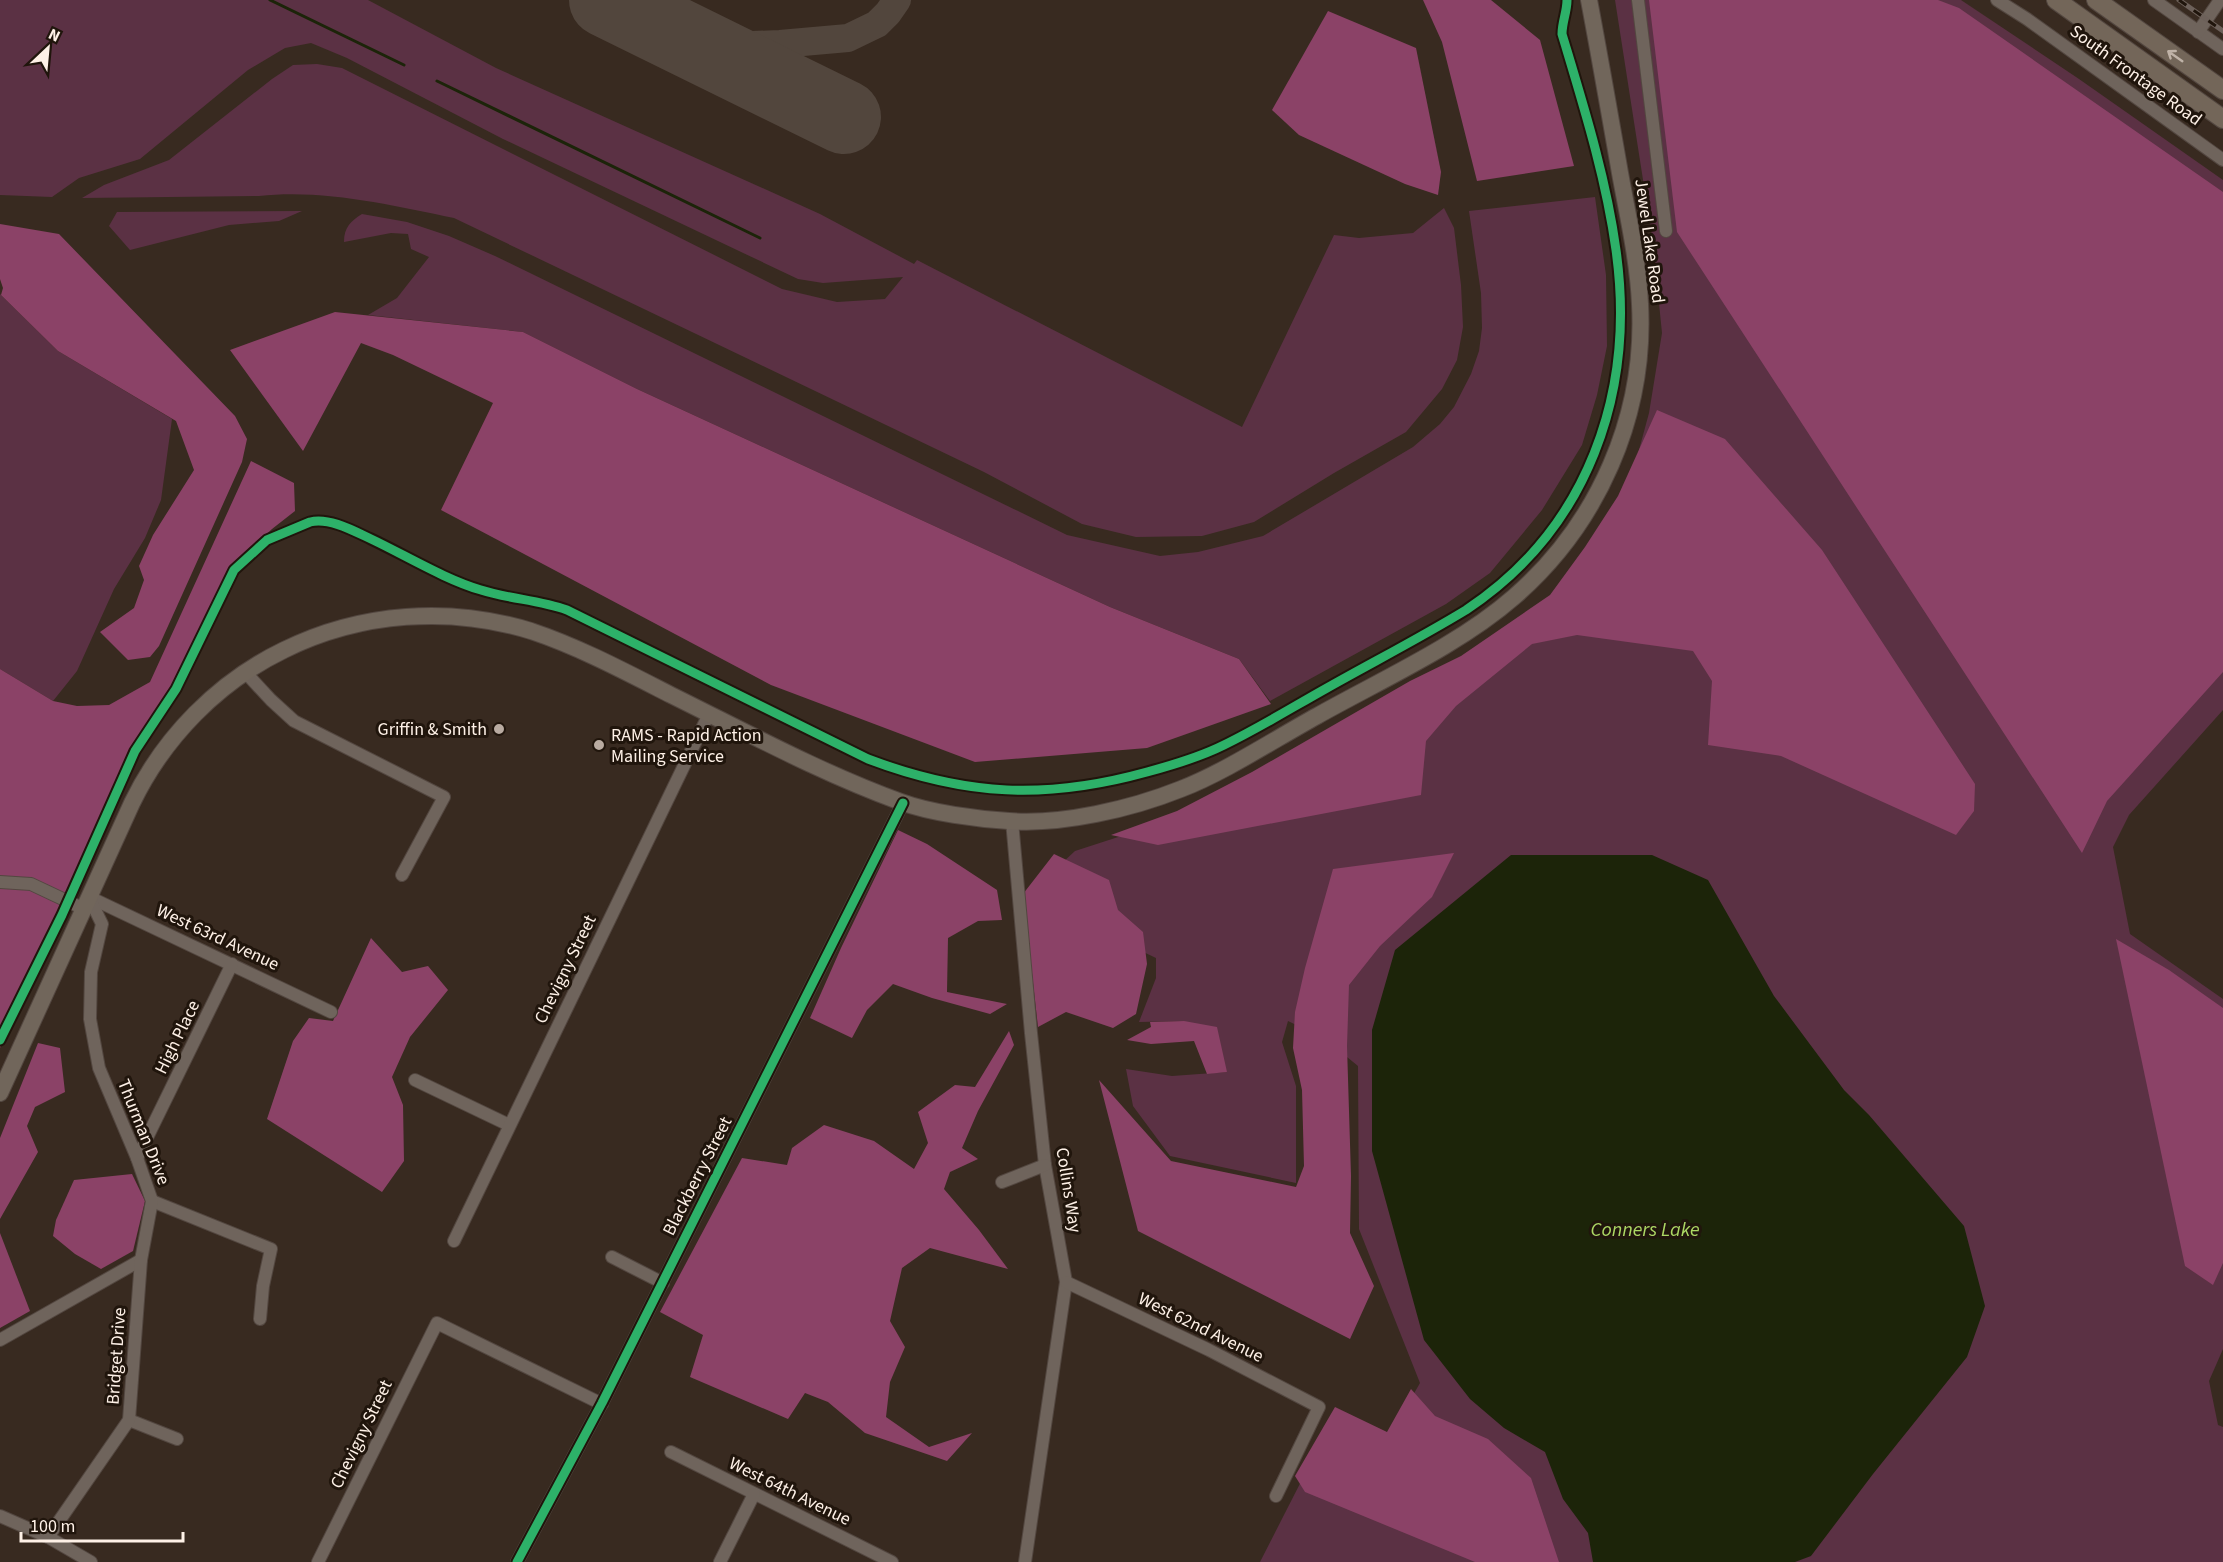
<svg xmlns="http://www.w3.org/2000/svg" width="2223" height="1562" font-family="'Source Sans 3',sans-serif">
<rect width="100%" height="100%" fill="#382a20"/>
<g fill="#5b3144">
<path d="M0,0H368L496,68L820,214L914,264L917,260L1242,427L1334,235L1359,238L1413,233L1444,208L1454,228L1461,285L1463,327L1457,360L1442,389L1406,432L1334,473L1254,522L1202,536L1136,537L1082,524L984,472L454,218C390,205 324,189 259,196L82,198L104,185L169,160L272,79L293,65L317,64L342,68L782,289L837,302L885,299L903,277L823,283L798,279L503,139L347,58L311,43L285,48L248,70L140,159L79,178L52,197L0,195Z"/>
<path d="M1615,0H1961L2079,79L2223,180V710L2129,815L2113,847L2130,934L2223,999V1349L2209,1381L2218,1425L2223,1427V1562H1260L1336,1413L1389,1437L1420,1383L1359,1229L1358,1066L1325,1039L1288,1021L1282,1042L1296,1086V1183L1170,1156L1133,1106L1126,1069L1172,1076L1227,1072L1184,1021L1139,1022L1156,978V958L1030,898L1048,876L1075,851L1183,816L1548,608L1618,513L1636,461L1649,413L1662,333L1653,244Z"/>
<path d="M1595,197L1606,275L1607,346L1597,395L1582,445L1542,510L1490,573L1446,604L1270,701L1239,659L1110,607L637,389L523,332L368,315L397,298L429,257L411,249L408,234L391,233L344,242C344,227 351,221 362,214L407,222L449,236L495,256L1067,535L1160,556L1198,552L1263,536L1413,447L1440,424L1454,407L1471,374L1479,351L1482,328L1481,293L1469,211Z"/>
<path d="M302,211L279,221L229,225L130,250L109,226L117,212Z"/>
<path d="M0,294L58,351L172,419L161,500L145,538L114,589L77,671L53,701L0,669Z"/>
</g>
<g fill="#8b4267">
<path d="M1423,0H1491L1540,40L1574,166L1477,181L1442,42Z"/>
<path d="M1649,0H1938L1959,8L2223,192V672L2107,801L2082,853L1677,232Z"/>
<path d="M1328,11L1416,48L1441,172L1438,195L1405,184L1299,135L1272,110Z"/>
<path d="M0,224L59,234L235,416L247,439L242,462L159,646L150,657L128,660L100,632L134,608L144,580L139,566L153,535L194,470L176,421L58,351L1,295L3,288L0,279Z"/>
<path d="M335,312L523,332L637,389L1110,607L1239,659L1271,704L1147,748L975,762L771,685L441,510L493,403L393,355L361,343L303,451L230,350Z"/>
<path d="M1657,410L1725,439L1822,550L1975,784L1974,811L1956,835L1781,756L1708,745L1712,681L1693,651L1577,635L1532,644L1456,706L1426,741L1421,795L1158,845L1111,835L1177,811L1252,772L1410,681L1461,656L1550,595L1585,547L1618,496Z"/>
<path d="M251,461L294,483L295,511L272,529L231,567L174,691L134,746L0,1048V669L53,701L77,706L109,705L150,682Z"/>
<path d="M898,830L927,844L997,890L1002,920L978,921L948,938L947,992L1007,1004L990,1014L932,998L893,984L867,1010L852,1038L810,1018L841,948Z"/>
<path d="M1454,853L1432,897L1380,946L1349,985L1347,1046L1351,1176L1350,1233L1374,1286L1350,1339L1138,1231L1099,1080L1171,1161L1296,1187L1304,1166L1302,1090L1293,1048L1295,1012L1305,968L1333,869Z"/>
<path d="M1054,854L1109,880L1118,910L1143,932L1147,964L1136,1014L1113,1028L1066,1012L1038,1027L1023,894Z"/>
<path d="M371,938L402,972L428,966L448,990L410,1037L392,1077L403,1105L404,1161L382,1192L267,1119L293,1041L309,1018L333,1021Z"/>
<path d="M2116,939L2169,970L2223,1008V1263L2213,1285L2185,1266Z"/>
<path d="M1184,1021L1217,1027L1227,1072L1207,1074L1194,1041L1151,1044L1127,1040L1151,1027L1150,1022Z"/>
<path d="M1009,1031L1014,1045L978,1111L962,1148L978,1159L950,1172L944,1189L979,1230L1008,1269L930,1248L902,1268L890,1321L905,1347L890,1382L886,1417L929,1447L972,1433L947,1461L865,1433L828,1402L805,1393L788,1419L690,1377L703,1335L660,1312L742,1158L787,1165L792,1148L824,1125L874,1141L914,1169L928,1143L918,1112L955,1085L975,1087Z"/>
<path d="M38,1043L60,1048L65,1092L35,1107L27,1126L38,1152L0,1219V1138Z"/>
<path d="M132,1174L145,1201L133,1251L101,1269L75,1254L53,1236L56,1220L74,1180Z"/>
<path d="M0,1233L30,1311L0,1328Z"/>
<path d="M1411,1389L1435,1416L1488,1439L1531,1478L1559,1562H1475L1305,1492L1295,1476L1335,1407L1387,1432Z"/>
</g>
<path fill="#1c2409" d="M1511,855H1652L1708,880L1774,996L1844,1090L1869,1115L1964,1226L1985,1306L1967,1357L1873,1474L1811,1556L1795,1562H1593L1588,1533L1563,1499L1545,1452L1504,1428L1470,1399L1424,1340L1372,1151V1030L1395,950Z"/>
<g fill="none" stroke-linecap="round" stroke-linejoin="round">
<g stroke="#1c2409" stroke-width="3">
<path d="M270,0L404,65"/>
<path d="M437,81L760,238"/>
</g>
<path stroke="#52463d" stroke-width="28" d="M703,47L780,44L848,38L877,24L888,13L897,0"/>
<path stroke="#52463d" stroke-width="74" d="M606,0L844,117"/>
<g stroke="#534740" stroke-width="14">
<g id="minor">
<path d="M1638,0L1666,231"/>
<path d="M1997,0L2027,19L2223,160"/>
<path d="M2154,0L2223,49"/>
<path d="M2198,32L2220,0"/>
<path d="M245,672L271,700L294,721L444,797L402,875"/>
<path d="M1012,821L1031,1033L1045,1165L1066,1282L1025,1562"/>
<path d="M0,882L31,884L84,909"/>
<path d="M89,897L331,1012"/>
<path d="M415,1080L509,1125"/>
<path d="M137,1158L232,964"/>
<path d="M1002,1182L1045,1165"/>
<path d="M152,1201L271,1249L263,1286L260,1319"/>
<path d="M454,1241L709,714"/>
<path d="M612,1257L663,1283"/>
<path d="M1066,1282L1209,1350L1319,1407L1276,1496"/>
<path d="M0,1340L141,1260"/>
<path d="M129,1420L177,1439"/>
<path d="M671,1452L892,1562"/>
<path d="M0,1516L48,1537L91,1562"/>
<path d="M48,1537L129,1420L141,1260L152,1201L137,1158L99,1068L90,1019L91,972L102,924L89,897"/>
<path d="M318,1562L437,1323L602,1404"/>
<path d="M517,1562L602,1403L903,803"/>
<path d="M720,1562L754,1494"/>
</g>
</g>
<g stroke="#534740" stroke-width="18">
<path id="secondary" d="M0,1093L132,803C164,737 218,682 284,650C361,612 450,606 531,631C579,647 626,672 671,695C746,732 821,773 901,802C931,813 977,819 1009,821C1062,825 1131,809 1181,789C1225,772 1275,739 1317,716C1381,680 1459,645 1514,597C1598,524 1646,416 1640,304C1638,260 1628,217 1620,173C1610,116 1600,58 1589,0"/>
</g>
<g stroke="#534740" stroke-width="20">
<g id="primary">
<path d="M2056,0L2223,119"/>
<path d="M2096,0L2223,90"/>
</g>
</g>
<use href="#minor" stroke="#6f645c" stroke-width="12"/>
<use href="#secondary" stroke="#71665b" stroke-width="16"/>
<use href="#primary" stroke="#736659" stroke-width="18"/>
<g stroke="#6d615a" stroke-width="5">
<path id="rail" d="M2179,0L2223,31"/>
</g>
<use href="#rail" stroke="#20150c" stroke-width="3" stroke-dasharray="9" stroke-linecap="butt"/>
<g stroke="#20150c" stroke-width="13">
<g id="cycleway">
<path d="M0,1040L62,915L135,751L176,689L234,570L267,540L310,522C329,517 354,531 371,539C405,555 446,580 481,590C509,599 539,600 567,610L868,759C966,796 1046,800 1147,772C1173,765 1200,757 1224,745C1259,728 1293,707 1327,688C1373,662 1420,638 1466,610C1588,529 1636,393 1616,250C1606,177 1583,104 1562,34C1562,22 1567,12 1567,0"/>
<path d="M517,1562L602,1403L903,803"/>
</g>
</g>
<use href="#cycleway" stroke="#2db169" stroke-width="9"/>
</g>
<defs><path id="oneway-shaft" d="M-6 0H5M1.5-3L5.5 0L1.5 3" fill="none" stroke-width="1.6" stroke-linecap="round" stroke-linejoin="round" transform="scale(1.5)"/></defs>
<use stroke="#bfb2a7" href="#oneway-shaft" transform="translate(2175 56) rotate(-145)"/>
<g fill="#b9aba1" stroke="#20150c" stroke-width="2">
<circle cx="499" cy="729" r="6"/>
<circle cx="599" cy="745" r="6"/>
</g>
<g text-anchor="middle" stroke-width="6" stroke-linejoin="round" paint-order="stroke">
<g font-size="18" fill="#fef1e7" stroke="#20150c">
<text transform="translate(2136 75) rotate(36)" y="6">South Frontage Road</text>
<text transform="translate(1650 241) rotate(82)" y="6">Jewel Lake Road</text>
<text transform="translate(218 937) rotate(25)" y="6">West 63rd Avenue</text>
<text transform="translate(565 969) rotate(-64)" y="6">Chevigny Street</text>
<text transform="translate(177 1037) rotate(-64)" y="6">High Place</text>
<text transform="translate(144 1132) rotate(68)" y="6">Thurman Drive</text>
<text transform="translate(697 1176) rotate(-63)" y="6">Blackberry Street</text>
<text transform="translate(1069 1190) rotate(81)" y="6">Collins Way</text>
<text transform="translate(1201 1327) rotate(26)" y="6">West 62nd Avenue</text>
<text transform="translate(116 1356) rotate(-86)" y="6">Bridget Drive</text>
<text transform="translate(361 1434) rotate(-64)" y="6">Chevigny Street</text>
<text transform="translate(790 1491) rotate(26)" y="6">West 64th Avenue</text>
</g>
<g font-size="18" fill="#fef1e7" stroke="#20150c" text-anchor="end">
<text x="487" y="735">Griffin &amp; Smith</text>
<text x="611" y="741" text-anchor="start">RAMS - Rapid Action<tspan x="611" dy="21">Mailing Service</tspan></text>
</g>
<g font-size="20" font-style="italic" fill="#acd764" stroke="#20150c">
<text x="1645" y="1236">Conners Lake</text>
</g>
</g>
<g transform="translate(48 48) rotate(26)" stroke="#20150c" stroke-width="4.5" paint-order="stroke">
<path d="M0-4.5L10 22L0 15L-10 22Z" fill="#fef1e7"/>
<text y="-9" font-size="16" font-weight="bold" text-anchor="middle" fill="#fef1e7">N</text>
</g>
<path d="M21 1532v9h162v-9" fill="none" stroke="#fef1e7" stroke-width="3"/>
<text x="30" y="1532" font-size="18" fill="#fef1e7" stroke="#20150c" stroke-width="4.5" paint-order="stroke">100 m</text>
</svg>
